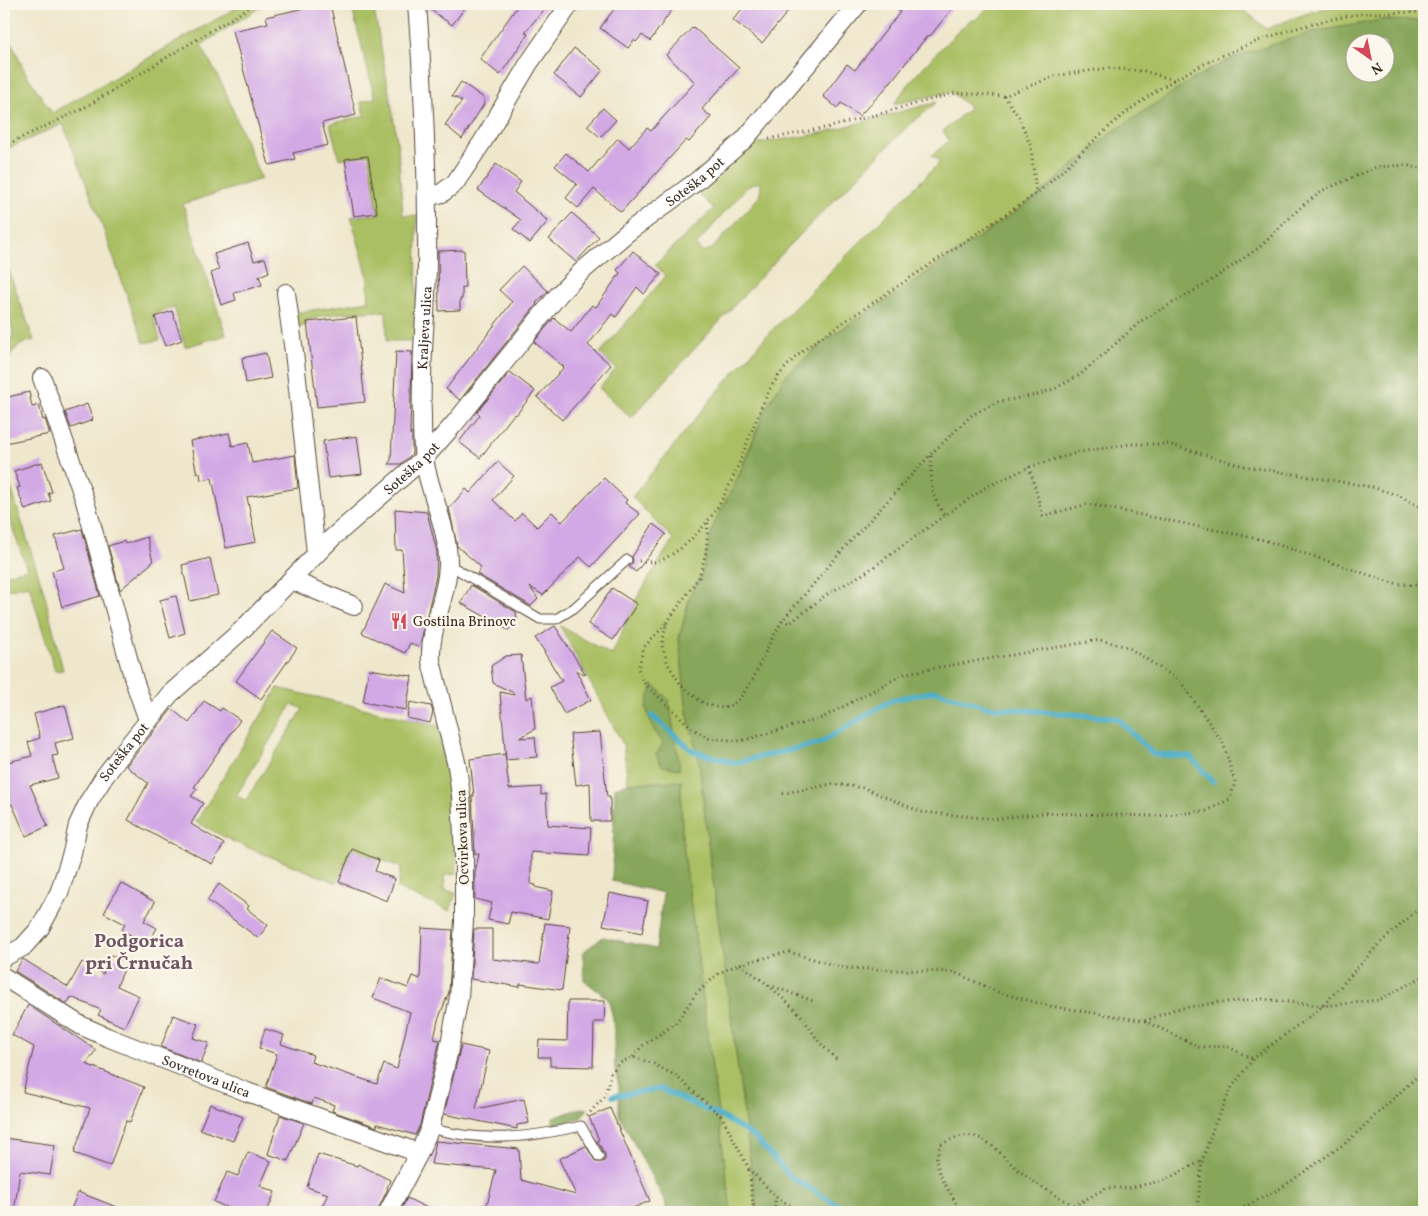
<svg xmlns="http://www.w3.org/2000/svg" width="1428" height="1216" font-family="Vollkorn,serif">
<rect width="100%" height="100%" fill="#fbf7ec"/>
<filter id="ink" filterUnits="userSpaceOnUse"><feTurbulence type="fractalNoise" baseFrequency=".02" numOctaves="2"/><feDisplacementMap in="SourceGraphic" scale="10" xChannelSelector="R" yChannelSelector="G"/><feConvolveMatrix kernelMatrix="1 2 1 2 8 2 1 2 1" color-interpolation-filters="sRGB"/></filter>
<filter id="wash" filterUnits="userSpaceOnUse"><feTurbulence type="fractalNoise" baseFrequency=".0096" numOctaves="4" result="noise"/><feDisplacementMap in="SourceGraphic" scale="20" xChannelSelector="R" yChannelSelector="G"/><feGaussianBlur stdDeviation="1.12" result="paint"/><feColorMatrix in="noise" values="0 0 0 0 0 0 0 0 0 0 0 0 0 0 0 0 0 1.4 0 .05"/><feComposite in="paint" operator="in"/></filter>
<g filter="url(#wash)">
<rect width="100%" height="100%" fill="#efe7cc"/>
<g fill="#aabf64" stroke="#727441" fill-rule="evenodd">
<path d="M243,4H265L201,45L224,88L261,179L183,204L226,335L185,347L174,307L153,314L160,340L144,343L99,217L63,124L4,150V25L25,72L52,113Z"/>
<path d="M351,4H373L392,108L398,148L403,215L417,216L416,314L417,341H387L386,311L340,313L306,320L307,325L296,328L294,313L369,301L367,274L351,217L378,214L369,154L339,159L330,124L364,116L361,102L375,98Z"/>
<path d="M991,4H1237L1267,29C1288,20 1308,12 1330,7C1361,1 1393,4 1424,4V21L1381,20L1235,57L1212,68L1111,133L1038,196L892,297L831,336L786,375L765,410L707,553L701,576L690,595L679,639L687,712L699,760L707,835L757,1212H731L682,837L681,782L628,783L623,744L560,626L612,655L635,601L673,539L632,497L714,396L769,333L940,162L932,155L949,141L943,131L970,108L951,92L894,104C915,73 944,45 971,19L975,20Z"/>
<path d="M937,102L905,129L790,245L631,418L599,388L616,369L600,353L666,276L655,265L714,208L696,192L743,151L754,144L818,134ZM758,182L761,187L759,197L712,249L702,252L696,245L747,187Z"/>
<path d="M4,258L34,340C12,346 8,354 8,375L4,377V343L12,339L13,331L9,316L4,308Z"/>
<path d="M4,466L44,592L63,670L55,671L29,585L4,590V575L27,569L4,503Z"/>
<path d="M278,688L439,726L454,784L457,874L444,875L445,890L456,893L450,911L398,889L401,867L352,850L337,883L234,842L196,822ZM292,704L303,709L246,800L236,796Z"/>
</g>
<g fill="#87a65a" stroke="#61683c" fill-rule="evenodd">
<path d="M1381,20L1424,21V1212H757L707,835L699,760L687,712L679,639L690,595L701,576L713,526L740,473L765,410L786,375L831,336L892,297L1038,196L1111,133L1190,81L1235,57L1312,32ZM1356,42H1386V72H1356Z"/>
<path d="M653,684L669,700L680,769L662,766L656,755L663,743L652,727L646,707Z"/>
<path d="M681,781L682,837L731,1212H667L665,1202L619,1115V1087L615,1069L613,1018L608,999L584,980L583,952L603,937L656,949L663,893L612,881L615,788L628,783Z"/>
<path d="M581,1108L588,1109L580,1118L553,1127V1118Z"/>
</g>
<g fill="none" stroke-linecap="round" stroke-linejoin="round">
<g stroke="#47acc6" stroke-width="5.5">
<path d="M652,716L693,751L735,763L820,743L892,700L936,691L987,707L1117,718L1153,754L1191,757L1213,782"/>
<path d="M613,1096L660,1089L722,1117L754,1137L792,1178L850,1212"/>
</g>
</g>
<g id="blocks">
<g fill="#d2a8e5">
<path d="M303,4H330L356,115L322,123L328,145L293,153L295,159L269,165L233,31L268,23L266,17L304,8Z"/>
<path d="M428,4H468L452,25L428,8Z"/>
<path d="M519,4H549L525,32L528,34L500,75L480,59Z"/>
<path d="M618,4H676L650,41L642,35L636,42L634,40L628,48L600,28Z"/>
<path d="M746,4H794L762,43L733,20Z"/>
<path d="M890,4H956L930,36L928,35L885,89L859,116L841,103L837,108L823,96L847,64L855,70L900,12Z"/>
<path d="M693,27L739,68L702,109L711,117L689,142L686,140L621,212L594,189L578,208L566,198L577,184L555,166L566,153L589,172L618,138L629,148L647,128L651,131L695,82L666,55Z"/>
<path d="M574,48L603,70L581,97L554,75Z"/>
<path d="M461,82L484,98V104L462,139L445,125L462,101L452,96Z"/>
<path d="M603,108L616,120L600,137L587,126Z"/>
<path d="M368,156L377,213L354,216L345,159Z"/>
<path d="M496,164L521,182L514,192L548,221L530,243L513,229L521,220L478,190Z"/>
<path d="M572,213L599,237L576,262L549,239Z"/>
<path d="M248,243L254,261L265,258L269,272L259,276L262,285L234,293L236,300L221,305L211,273L219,270L214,254Z"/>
<path d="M464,250L465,288H462V299H460V310L439,311L438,251Z"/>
<path d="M633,251L661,274L644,294L637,287L616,317L612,314L588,345L611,365L562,420L537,397L564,367L534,342L554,318L571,332L592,305L596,307L620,273L617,270Z"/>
<path d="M522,266L548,291L536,303L537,304L460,400L446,389L512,302L499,290Z"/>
<path d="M172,311L182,340L165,346L155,317Z"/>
<path d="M356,317L365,402L317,407L307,322Z"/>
<path d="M396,351L412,352L410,435L412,433V454L401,464H388L391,460Z"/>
<path d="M266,353L271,378L246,383L242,358Z"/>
<path d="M510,372L535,391L516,415L514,414L480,458L459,442L480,415L477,412Z"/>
<path d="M29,392L32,407L39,405L43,420L45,419L50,434L5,443L4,436V398Z"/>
<path d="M87,404L93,420L71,428L65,412Z"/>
<path d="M229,433L232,446L248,443L252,463L295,455L298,488L247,497L256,542L226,548L212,478L201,480L200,473L197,474L190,441Z"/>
<path d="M357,436L362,474L328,478L323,441Z"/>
<path d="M42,462L52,492L48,493L51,501L25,510L17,488L20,487L14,471Z"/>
<path d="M498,462L514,476L493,500L515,521L522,513L537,527L552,512L562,522L604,478L627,500L625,503L640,514L591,567L580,557L543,595L530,587L538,599L531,606L477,574L481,567L457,546L449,508L466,489L470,493Z"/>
<path d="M395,509L427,512L437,552L436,576L421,641L418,647L410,643L405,653L362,633L385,584L405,593L402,550H396Z"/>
<path d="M653,524L666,534L636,572L629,567L633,562L632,557Z"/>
<path d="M82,529L100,596L62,607L52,571L64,568L55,536Z"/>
<path d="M147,537L153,562L120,590L108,546L124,541L125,544Z"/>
<path d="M210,558L218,595L190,601L182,565Z"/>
<path d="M471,585L516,612L517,621L508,630L461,603Z"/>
<path d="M612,588L637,604L613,640L588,624Z"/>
<path d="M176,596L185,633L170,638L160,600Z"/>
<path d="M555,626L586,675L576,670L591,700L564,714L550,687L562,681L544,652H545L535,638Z"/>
<path d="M272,631L297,648L261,699L236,681Z"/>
<path d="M521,655L526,699L532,696L535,729L519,738L535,737L537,757L506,760L500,692L514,695V693L493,683L491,666L506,656Z"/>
<path d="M369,669L412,676L406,710L363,702Z"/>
<path d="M204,701L220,711L222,708L240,720L194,787L197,789L191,796L203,803L191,824L224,844L212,864L185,849L184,850L169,842V843L128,820L148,783L126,766L172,709L189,723Z"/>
<path d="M410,702L431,706L433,712L430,723L407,718Z"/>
<path d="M65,705L74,738L55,743L58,755L52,756L58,778L30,785L48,826L26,836L12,804L4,806V763L32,756L28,742L40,738L34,714Z"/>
<path d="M600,732L607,797H610V821H591L590,783L576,785L570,734Z"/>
<path d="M505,754L509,789L541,787V795L546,794L548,825L591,828L589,856L531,852V884L536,885L535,887L553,891L548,919L511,912L508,924L488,920L492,903L475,899V873L479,854H475L472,796H474L470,759Z"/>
<path d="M352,849L379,860L375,871L395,879L387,901L339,882Z"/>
<path d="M121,883L155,902L144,921L157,928L147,945L122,930L125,924L104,913Z"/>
<path d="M219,884L249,906L247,909L268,925L258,938L207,900Z"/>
<path d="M610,893L648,901L642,933L603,925Z"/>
<path d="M545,923L570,926L562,990L520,984V987L471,979L474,929H492V959L539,964Z"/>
<path d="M422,928L453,930L449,992L438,1020L434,1039L440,1040L420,1125L415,1135L377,1124V1127L332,1111L334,1105L314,1098L312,1104L266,1087L277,1054L259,1048L265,1029L284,1035L281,1044L313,1055L311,1062L377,1084L384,1064L397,1069L410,1012L373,998L381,978L408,988L413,976L420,979Z"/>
<path d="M111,955L127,962L117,986L139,996L124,1027L98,1015L101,1010L71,997L67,1004L15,971L23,959L68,987L82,962L103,974Z"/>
<path d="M568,1001H605L604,1022H594L593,1067L550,1066V1057H538L539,1040L567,1041Z"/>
<path d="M28,1005L96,1050L86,1064L144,1087L130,1122L126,1121L110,1166L74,1153L90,1108L23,1092L34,1047L12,1035Z"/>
<path d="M173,1015L198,1024L193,1038L209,1043L201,1063L161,1047Z"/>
<path d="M461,1045L489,1051L476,1109L524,1099L529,1123L517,1125V1129L444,1114Z"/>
<path d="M210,1104L243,1117L233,1141L200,1129Z"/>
<path d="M610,1108L650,1201L623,1212H485L496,1170L431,1164L436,1141L519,1149L521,1180L576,1195L559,1159L586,1146L596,1162H603L605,1160V1154L597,1141L599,1140L589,1117Z"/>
<path d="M280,1115L304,1123L288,1161L268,1154Z"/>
<path d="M4,1138L55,1145L50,1175L20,1171L14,1212H4Z"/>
<path d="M248,1152L271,1161L260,1186L275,1192L267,1212H238L214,1202L227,1172L238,1176Z"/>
<path d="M318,1154L357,1166L358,1164L390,1180L387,1188H388L377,1212H319L328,1194L307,1187Z"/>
<path d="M78,1192L127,1211L126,1212H70Z"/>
<path d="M407,1198L435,1212H400Z"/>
</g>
</g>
</g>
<g filter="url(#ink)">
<use href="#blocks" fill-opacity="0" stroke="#564638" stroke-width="1"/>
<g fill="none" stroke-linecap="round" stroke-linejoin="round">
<g stroke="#564638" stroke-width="11">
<g id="lane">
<path d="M448,564L540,619H556L574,608L627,560"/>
<path d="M430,1128C483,1143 528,1138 581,1126L599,1157"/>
</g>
</g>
<g stroke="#564638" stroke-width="20">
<g id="street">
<path d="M427,197L442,193L455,183L483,141L529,63L570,4"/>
<path d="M286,293L294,352L316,553"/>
<path d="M42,378L85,501L134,680L148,720"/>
<path d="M291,580L354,606"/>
<path id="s1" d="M4,957L23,947L40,928L59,893L72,853L78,825L89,801L104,777L123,752L170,694L241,631L332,538L424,458L455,423L560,293L581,272L628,232L697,181L744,140L858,4"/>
<path id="s2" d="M4,977L80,1025L107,1037L247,1092L419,1153"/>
<path id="s3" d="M388,1212L419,1153L430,1128L448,1054L459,997L464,921V856L461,796L457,766L431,661C429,627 447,598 448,565C449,528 429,493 424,458C422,444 422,430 422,416C420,367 426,318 427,269C428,180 424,92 417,4"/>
</g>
</g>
<g stroke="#564638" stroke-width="3" stroke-dasharray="1 4" stroke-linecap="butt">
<path d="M1004,96L1019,117L1031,147L1036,194"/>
<path d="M769,139L834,126L956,93L1004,96L1055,76L1108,68L1144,71L1174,80"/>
<path d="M4,146L82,109L255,4"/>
<path d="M931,456C931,480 929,495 945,515L985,488L1029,467L1080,452L1131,444H1168L1244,466L1372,487L1400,496L1424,509"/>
<path d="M1029,467L1043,516L1088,504L1264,540L1393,583L1424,586"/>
<path d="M708,523L706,552L699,577L666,624L662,646L668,664L681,685L703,703L715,707L725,708L738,701L753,679L769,644L782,621L846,546L931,454L972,415L997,402L1037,395L1056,388L1080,375L1141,321L1206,284L1260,247L1303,205L1324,190L1376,167L1406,165L1424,170"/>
<path d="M639,561C644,561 650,562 655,562C663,561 674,553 681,548C734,506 741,446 770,389C781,369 797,356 814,342L1036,194C1072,164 1103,128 1142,101C1199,59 1290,24 1360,14C1381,12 1403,13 1424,12"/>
<path d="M782,621L790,623L826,595L868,571L945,515"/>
<path d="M666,624L644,647L638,669L643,682L693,729L709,738L741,741L822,718L906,673L1100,640L1128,647L1181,682L1223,743L1235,782L1230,799L1206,811L1155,816L1043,813L996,819L921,812L864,788L832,784L780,794"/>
<path d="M740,964L767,984L800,1014L819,1042L837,1060"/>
<path d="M769,985L813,1001"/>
<path d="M1145,1021L1175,1009L1215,1003L1263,999L1323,1006L1379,1000L1424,976"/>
<path d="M633,1057L642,1046L675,1024L696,994L719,973L739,964L789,952L844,968L954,972L1000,993L1050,1006L1145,1021L1199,1047L1226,1046L1253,1059"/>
<path d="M587,1116L605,1096L611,1073L620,1063L633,1057L654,1064L676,1076L722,1117L749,1169L776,1197L791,1206L810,1212"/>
<path d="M749,1170L754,1212"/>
<path d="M1074,1206L1106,1188H1129L1165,1180L1202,1161"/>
<path d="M775,1212V1198"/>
<path d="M961,1212L940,1175L936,1160L940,1145C950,1140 960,1134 973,1136C991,1140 1002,1156 1016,1168C1038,1186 1063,1201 1089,1212"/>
<path d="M1197,1212L1202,1161L1214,1126L1232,1087L1253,1059L1323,1006L1378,945L1424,904"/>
<path d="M1235,1212L1281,1188L1347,1142L1424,1070"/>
</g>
<use href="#lane" stroke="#fff" stroke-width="9"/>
<use href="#street" stroke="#fff" stroke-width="18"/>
</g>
</g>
<defs>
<g id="restaurant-bare" transform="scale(1.35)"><path d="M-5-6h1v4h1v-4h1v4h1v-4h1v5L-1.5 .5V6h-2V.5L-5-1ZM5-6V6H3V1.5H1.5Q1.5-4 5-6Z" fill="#d1495b" stroke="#fbf7ec" stroke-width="2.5" paint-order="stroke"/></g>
</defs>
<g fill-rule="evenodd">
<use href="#restaurant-bare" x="399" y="621"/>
</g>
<g text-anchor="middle" stroke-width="4.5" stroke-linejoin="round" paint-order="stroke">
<g font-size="14" fill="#3b2a1e" stroke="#fbf7ec">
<text dy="5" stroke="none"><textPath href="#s1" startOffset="1054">Soteška pot</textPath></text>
<text dy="5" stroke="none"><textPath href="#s3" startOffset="906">Kraljeva ulica</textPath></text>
<text dy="5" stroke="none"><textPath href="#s1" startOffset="649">Soteška pot</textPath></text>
<text dy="5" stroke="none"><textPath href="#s1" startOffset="244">Soteška pot</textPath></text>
<text transform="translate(462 837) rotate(-92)" y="5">Ocvirkova ulica</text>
<text dy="5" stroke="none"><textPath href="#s2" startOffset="226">Sovretova ulica</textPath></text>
</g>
<g font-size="14" fill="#3b2a1e" stroke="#fbf7ec" text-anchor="start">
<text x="413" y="626">Gostilna Brinovc</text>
</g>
<g font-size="19" font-weight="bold" fill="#705664" stroke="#fbf7ec">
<text x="139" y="947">Podgorica<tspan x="139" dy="22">pri Črnučah</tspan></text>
</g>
</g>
<rect width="1428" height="1216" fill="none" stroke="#fbf7ec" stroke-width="20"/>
<g transform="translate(1370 58) rotate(147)"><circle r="24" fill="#fbf7ec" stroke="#aea59a"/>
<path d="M0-4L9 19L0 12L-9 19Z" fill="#d1495b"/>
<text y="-8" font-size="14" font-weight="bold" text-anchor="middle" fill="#3b2a1e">N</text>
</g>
</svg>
